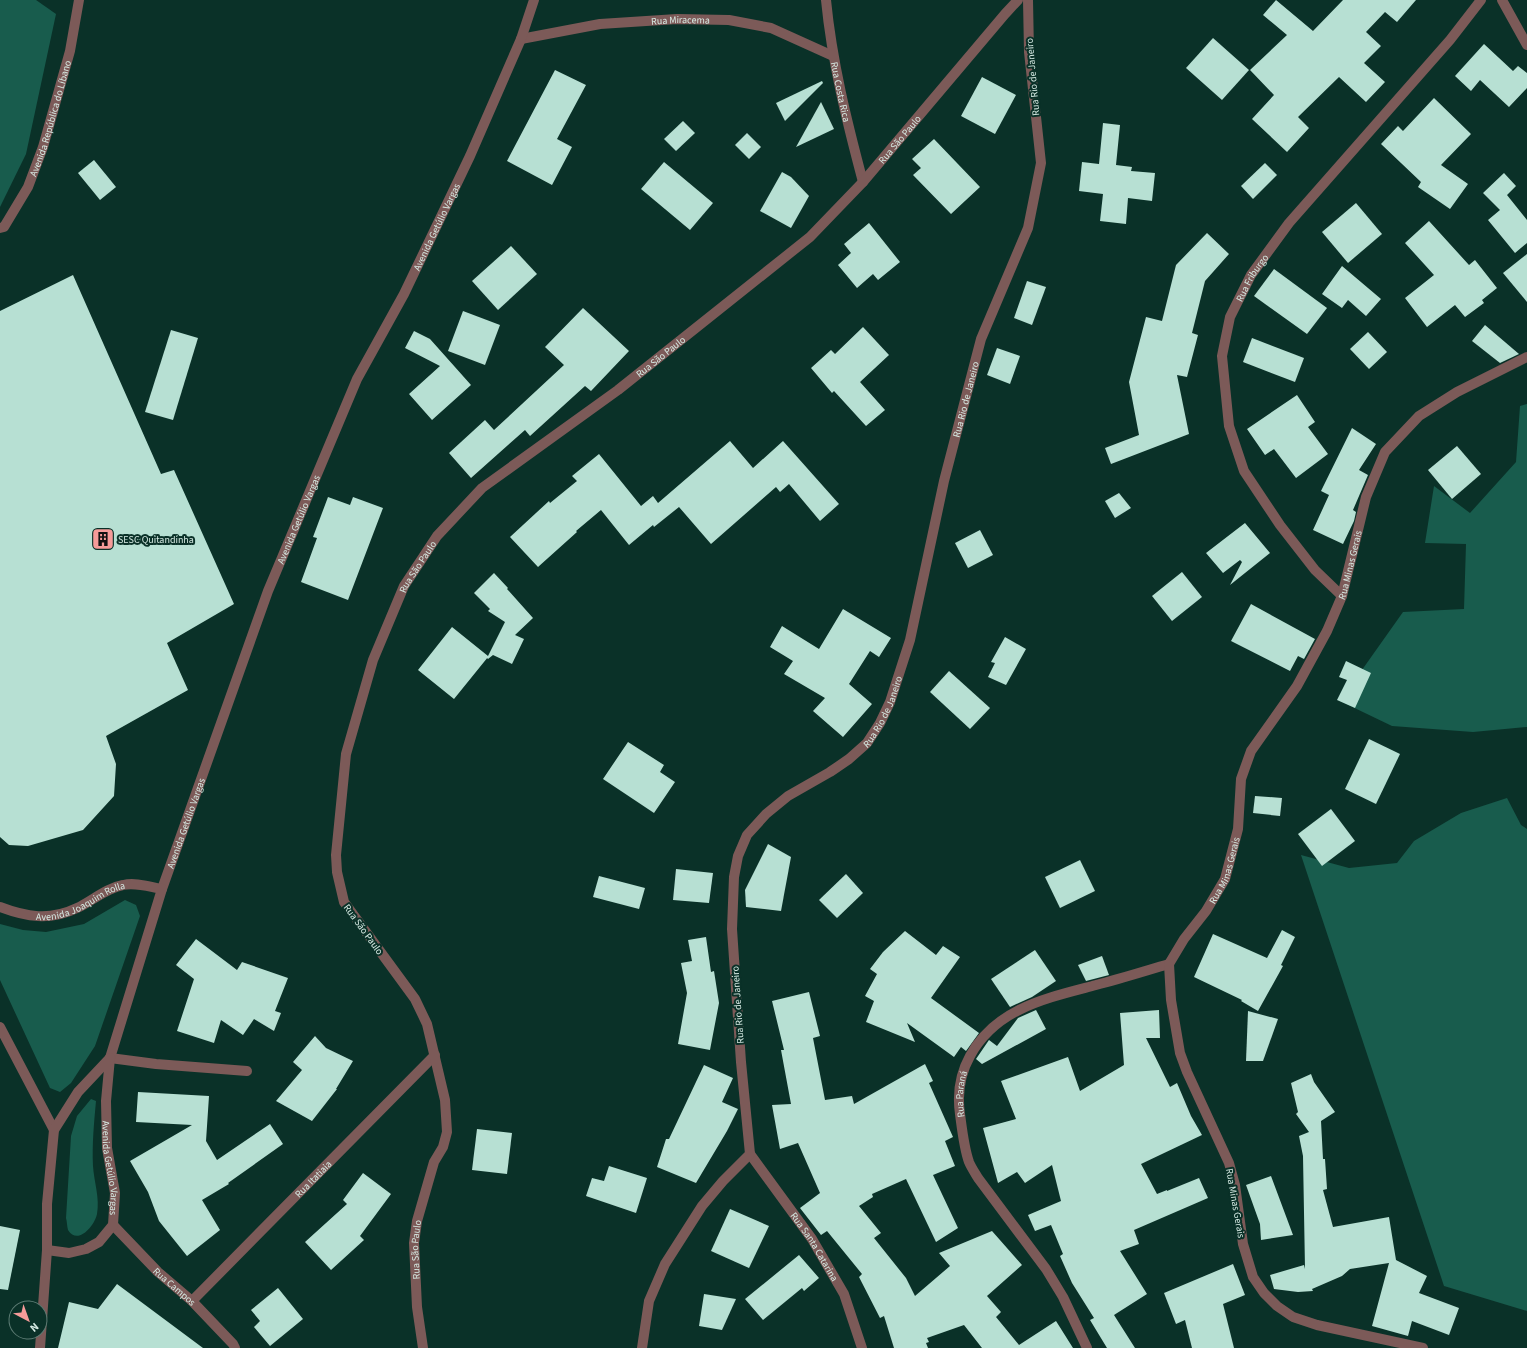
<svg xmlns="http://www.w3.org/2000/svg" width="1527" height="1348" font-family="'Source Sans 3',sans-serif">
<rect width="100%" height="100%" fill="#0a3128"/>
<g fill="#185c4d">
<path d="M0,0H36L56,14L26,154L0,207Z"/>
<path d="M1527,404V727L1473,732L1392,726L1340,701L1403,612L1464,609L1466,544L1425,543L1434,486L1470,513L1516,462L1520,406Z"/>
<path d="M1507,798L1521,825L1527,829V1311L1444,1286L1301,855L1349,868L1397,863L1414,841L1461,813Z"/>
<path d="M125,900L136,905L140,916L95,1046L71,1083L60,1092L50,1088L0,980V924L23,930L46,932L84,924Z"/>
<path d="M91,1099L96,1101C94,1123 92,1144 93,1166C94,1182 100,1198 97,1214C95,1225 78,1246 68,1230C67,1227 67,1221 66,1218L71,1136L77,1116Z"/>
</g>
<g fill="#b7e0d3">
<path d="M1276,0L1313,31L1343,0H1416L1397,22L1385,12L1366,32L1381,46L1364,63L1385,82L1366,102L1339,77L1298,117L1309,128L1287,152L1252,119L1274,95L1250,70L1287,35L1263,15Z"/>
<path d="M1213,38L1249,70L1222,100L1186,68Z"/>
<path d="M1484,44L1513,71L1518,66L1527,73V88L1509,107L1480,80L1471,91L1455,76Z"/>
<path d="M555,70L586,85L557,139L572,147L552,185L507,161Z"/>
<path d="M982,77L1016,95L995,134L961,116Z"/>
<path d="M822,81L823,83L785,121L776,103Z"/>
<path d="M1434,98L1471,134L1441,165L1468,184L1450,209L1418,187L1421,182L1381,144L1398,126L1403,131Z"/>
<path d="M821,102L834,129L796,147Z"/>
<path d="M683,121L695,133L676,151L664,139Z"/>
<path d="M1103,123L1120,125L1116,165L1132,167L1131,171L1155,173L1152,201L1128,198L1126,224L1100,221L1103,194L1079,191L1082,162L1099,164Z"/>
<path d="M747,133L761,147L749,159L735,145Z"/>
<path d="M934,139L980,187L951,214L913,175L921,168L912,159Z"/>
<path d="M94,160L116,187L100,200L78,173Z"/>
<path d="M664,162L713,203L690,230L641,189Z"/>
<path d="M1265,163L1277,175L1253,199L1241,186Z"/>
<path d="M782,172L791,177L809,196L791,228L760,211Z"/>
<path d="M1504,173L1516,186L1507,195L1527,220V243L1515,253L1488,220L1500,210L1483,193Z"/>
<path d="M1356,203L1382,234L1348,263L1322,232Z"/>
<path d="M1429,221L1469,265L1475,260L1497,288L1482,300L1484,303L1465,317L1455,305L1427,327L1405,298L1434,275L1405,243Z"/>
<path d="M869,223L900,262L878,280L873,274L857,288L838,265L851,253L844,244Z"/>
<path d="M1207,233L1229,254L1205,281L1192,333L1198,335L1187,377L1177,375L1189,434L1111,464L1105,448L1139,435L1129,382L1146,317L1162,321L1176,265Z"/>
<path d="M511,246L537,274L498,310L472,281Z"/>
<path d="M1527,254V302L1503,273Z"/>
<path d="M1342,266L1381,299L1366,316L1348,300L1342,308L1322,294Z"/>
<path d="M1274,269L1327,308L1307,334L1254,296Z"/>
<path d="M73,275L161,474L174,470L234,604L167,643L188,690L106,736L116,764L114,796L83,830L28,846L9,845L0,837V311Z"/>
<path d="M1027,281L1046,287L1032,325L1014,318Z"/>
<path d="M583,308L629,351L591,391L585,386L530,436L525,430L471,478L449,453L485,420L494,430L564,365L545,347Z"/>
<path d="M463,311L500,325L485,365L448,351Z"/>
<path d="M1485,325L1519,354L1500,363L1472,341Z"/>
<path d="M863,327L889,355L860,382L885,410L866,426L834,391L832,393L811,368L831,350L835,354Z"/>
<path d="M171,330L198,338L173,420L145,412Z"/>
<path d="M414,331L430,339L471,385L432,420L409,394L440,366L405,348Z"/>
<path d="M1368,332L1387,352L1369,369L1350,349Z"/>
<path d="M1252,338L1304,358L1295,382L1243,362Z"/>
<path d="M997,348L1020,356L1010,384L987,375Z"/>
<path d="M1297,395L1315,422L1308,427L1328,454L1296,478L1274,449L1265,455L1247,429Z"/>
<path d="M1352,428L1376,444L1359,470L1368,475L1353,510L1356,512L1354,521L1343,544L1313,530L1329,495L1321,491Z"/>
<path d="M730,441L753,468L783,441L839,504L820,521L789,484L780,492L776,487L711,544L679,507L654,527L653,525L629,545L601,510L576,531L577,532L538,567L510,537L549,501L550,503L577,481L572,476L599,454L641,506L653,496L658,503Z"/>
<path d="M1457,446L1481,474L1452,499L1428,470Z"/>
<path d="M1119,493L1131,508L1115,518L1105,501Z"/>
<path d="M328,497L350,505L353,497L383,508L348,600L301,582L317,538L313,537Z"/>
<path d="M1245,523L1270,553L1230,585L1242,562L1240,560L1223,573L1206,553Z"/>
<path d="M980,530L993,555L968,568L955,543Z"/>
<path d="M1182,572L1202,597L1172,621L1152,596Z"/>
<path d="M494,573L508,588L507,589L533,618L515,635L524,639L512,664L493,655L488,659L487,658L488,657L454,699L418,670L452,627L488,656L505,622L488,611L490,609L474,593Z"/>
<path d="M1251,604L1315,639L1304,659L1298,656L1290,671L1231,641Z"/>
<path d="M843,609L891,638L879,657L870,651L849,684L872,704L843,737L813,711L825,698L784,674L793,661L770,647L782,626L819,649Z"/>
<path d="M1005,637L1026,649L1006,685L988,677L995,663L991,662Z"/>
<path d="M1346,661L1371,673L1355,708L1337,700L1347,680L1339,677Z"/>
<path d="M949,671L990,708L970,729L930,692Z"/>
<path d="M1369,739L1400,754L1376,804L1345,789Z"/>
<path d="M628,742L664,765L660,772L675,782L654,813L603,779Z"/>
<path d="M1255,796L1282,798L1280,816L1253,813Z"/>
<path d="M1331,809L1355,841L1322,866L1298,834Z"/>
<path d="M768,844L791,857L781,911L746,907L745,890Z"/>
<path d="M1080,860L1095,891L1060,908L1045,877Z"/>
<path d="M676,869L713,873L709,903L673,900Z"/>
<path d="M846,874L863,893L837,918L819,900Z"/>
<path d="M599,876L645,888L639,909L593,897Z"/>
<path d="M1282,930L1295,937L1281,965L1283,966L1258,1011L1241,1001L1242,1000L1194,977L1213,934L1267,958Z"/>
<path d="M905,931L936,955L943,946L960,957L931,998L979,1033L966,1051L961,1047L954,1057L907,1023L915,1042L866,1022L874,1001L865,996L877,974L870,969L883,952Z"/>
<path d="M706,937L711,972L714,971L719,1003L710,1050L678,1044L687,993L681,963L692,961L688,940Z"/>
<path d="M196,939L237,970L242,962L288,978L275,1011L281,1013L274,1031L254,1019L243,1035L221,1020L214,1043L177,1031L194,979L176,965Z"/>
<path d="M1035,950L1056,981L1032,997L1010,1007L991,979Z"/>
<path d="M1102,956L1109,975L1086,981L1078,965Z"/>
<path d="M809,992L820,1036L813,1038L825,1100L852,1096L854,1104L925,1064L933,1081L929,1083L953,1137L945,1141L955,1166L933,1175L958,1228L936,1242L906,1179L872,1194L873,1197L859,1206L881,1233L874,1238L906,1278L915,1296L950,1266L939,1253L992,1231L1022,1265L987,1296L1001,1312L996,1317L1019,1345L1056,1321L1073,1348H982L964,1325L927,1338L929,1342L926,1343L928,1348H894L884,1316L880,1318L859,1277L862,1274L827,1231L821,1235L800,1208L820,1193L798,1143L780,1149L772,1105L791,1104L781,1050H784L772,1001Z"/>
<path d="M1036,1010L1046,1029L982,1064L976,1059L989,1040L997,1046L1018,1018Z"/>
<path d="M1159,1010L1160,1038H1146L1170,1087L1177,1083L1191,1116L1202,1135L1141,1164L1157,1194L1167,1190V1191L1199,1178L1208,1198L1134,1230L1139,1244L1120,1251L1147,1294L1114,1315L1135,1348H1107L1090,1320L1094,1318L1072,1283L1060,1256L1063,1254L1051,1225L1035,1231L1028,1215L1061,1201L1052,1165L1025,1183L1017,1172L998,1183L983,1128L1016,1119L1001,1081L1068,1057L1080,1091L1124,1065L1120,1013Z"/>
<path d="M1248,1011L1278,1019L1263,1061H1246Z"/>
<path d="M315,1036L326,1048L353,1061L336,1089H337L312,1121L276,1101L302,1070L293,1062Z"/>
<path d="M704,1065L733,1078L722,1102L738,1109L727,1131L696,1183L657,1167L666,1139H669Z"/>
<path d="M1311,1074L1314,1082L1335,1112L1321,1121L1323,1159H1325L1327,1189L1323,1190L1333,1227L1389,1217L1396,1260L1427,1276L1419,1293L1459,1308L1449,1335L1412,1321L1408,1336L1372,1326L1389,1263L1350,1269L1342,1276L1312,1289L1313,1291L1298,1292L1274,1289L1270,1275L1304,1265L1305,1269L1303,1156L1299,1136L1309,1132L1296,1114L1298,1112L1291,1083Z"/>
<path d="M138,1092L209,1096L206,1141L217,1160L270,1124L283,1144L228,1183L229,1184L202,1200L220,1230L187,1256L159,1221L148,1192L130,1161L192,1125L136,1122Z"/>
<path d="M477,1129L512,1133L507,1174L472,1170Z"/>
<path d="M609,1166L647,1178L636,1213L586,1196L592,1178L604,1181Z"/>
<path d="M363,1173L391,1194L360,1236L364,1240L331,1270L305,1242L347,1204L343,1200Z"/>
<path d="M1271,1176L1293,1235L1261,1240L1260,1224L1246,1185Z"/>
<path d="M730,1209L769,1226L749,1268L711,1251Z"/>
<path d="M0,1226L20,1230L8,1290L0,1289Z"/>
<path d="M799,1255L819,1278L804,1291L802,1288L763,1320L745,1299Z"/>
<path d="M1233,1264L1245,1295L1223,1304L1234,1348H1192L1185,1320L1176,1324L1164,1293Z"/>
<path d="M117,1284L203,1348H58L69,1302L98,1309Z"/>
<path d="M278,1288L303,1319L270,1346L254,1327L260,1321L251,1310Z"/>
<path d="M704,1294L736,1299L722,1330L699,1326Z"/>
</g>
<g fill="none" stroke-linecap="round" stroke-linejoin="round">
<g stroke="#7c5a58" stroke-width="10">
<path id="s1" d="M826,0C832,62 847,122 863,182"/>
<path d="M1502,0L1527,45"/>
<path id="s2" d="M521,39L600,24L677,19L729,20L771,28L833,56"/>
<path id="s3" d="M0,228L4,227L28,187L43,147L70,51L79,0"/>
<path id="s4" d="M1342,596L1315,570L1280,525L1244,471L1229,426L1222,356L1230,317L1251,275L1289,223L1450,40L1481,0"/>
<path id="s5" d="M162,889L268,591L357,379L404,294L470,156L521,39L534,0"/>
<path d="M110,1058L156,1064L247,1071"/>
<path id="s6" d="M750,1154L812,1239L844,1294L862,1348"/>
<path id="s7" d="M113,1225L158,1272L192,1301L233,1344L235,1348"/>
<path id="s8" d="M192,1301L435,1055"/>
<path id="s9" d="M423,1348L417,1307L414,1243L417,1221L434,1162L443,1147L447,1132L445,1100L427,1024L415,999L344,902L337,872L336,855L346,754L373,660L404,586L437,536L482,488L618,390L810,237L863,182L1005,14L1018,0"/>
<path id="s10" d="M642,1348L649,1301L665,1264L702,1206L723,1181L750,1154L741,1062L732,929L734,877L738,856L747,835L766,814L788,796L830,772L849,759L867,743L880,723L890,702L910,640L944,481L981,339L1028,228L1041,163L1029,52L1028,0"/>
<path id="s11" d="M1087,1348L1063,1297L1046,1269L978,1178C975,1173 971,1167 969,1162C964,1148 962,1129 960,1114C957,1093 960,1074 970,1056C996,1008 1047,998 1096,985C1120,979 1145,971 1169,964"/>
<path id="s12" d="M1423,1348L1317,1325L1293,1317L1277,1306L1264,1293L1253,1277L1243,1244L1235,1185L1229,1163L1187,1072L1180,1053L1171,1000L1169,964L1184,939L1206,911L1225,879L1238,829L1241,779L1251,751L1297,686L1327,631L1342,596L1366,497L1385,452L1419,416L1457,392L1527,357"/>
</g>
<g stroke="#7c5a58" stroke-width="10">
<path id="s13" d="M0,907C26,917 50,921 77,908C92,901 106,888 123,885C136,882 150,887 162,889L110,1058L106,1101L107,1148L115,1193L113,1225L99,1242L86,1249L69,1253L47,1250"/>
<path d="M0,1027L54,1130"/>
<path d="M40,1348L47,1250V1204L54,1130L78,1092L110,1058"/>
</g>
</g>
<defs>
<g id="building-square" transform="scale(1.15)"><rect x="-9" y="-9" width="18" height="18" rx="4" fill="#f59b99" stroke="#0a3128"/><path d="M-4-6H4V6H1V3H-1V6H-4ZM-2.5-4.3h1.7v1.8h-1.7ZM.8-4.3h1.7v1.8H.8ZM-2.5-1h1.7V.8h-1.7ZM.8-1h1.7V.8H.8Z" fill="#111"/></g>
</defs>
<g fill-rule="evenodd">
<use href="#building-square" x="103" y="539"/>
</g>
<g text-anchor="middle" stroke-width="4" stroke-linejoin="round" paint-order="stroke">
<g font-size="10" fill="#d6eae3" stroke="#0a3128">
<text dy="4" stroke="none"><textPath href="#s2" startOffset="161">Rua Miracema</textPath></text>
<text transform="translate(1032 77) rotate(-95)" y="4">Rua Rio de Janeiro</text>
<text dy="4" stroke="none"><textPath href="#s1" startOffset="93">Rua Costa Rica</textPath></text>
<text dy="4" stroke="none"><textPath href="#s3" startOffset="123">Avenida República do Líbano</textPath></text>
<text dy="4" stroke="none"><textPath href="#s9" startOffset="1479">Rua São Paulo</textPath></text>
<text dy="4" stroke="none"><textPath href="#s5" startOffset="718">Avenida Getúlio Vargas</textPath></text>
<text dy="4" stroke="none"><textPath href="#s4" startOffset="362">Rua Friburgo</textPath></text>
<text dy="4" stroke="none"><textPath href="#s9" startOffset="1155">Rua São Paulo</textPath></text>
<text dy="4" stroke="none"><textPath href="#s10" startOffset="1061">Rua Rio de Janeiro</textPath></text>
<text dy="4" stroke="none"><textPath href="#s5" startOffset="394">Avenida Getúlio Vargas</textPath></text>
<text dy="4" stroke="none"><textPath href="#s12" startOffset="964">Rua Minas Gerais</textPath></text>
<text dy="4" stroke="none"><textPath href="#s9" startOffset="831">Rua São Paulo</textPath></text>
<text dy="4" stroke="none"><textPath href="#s10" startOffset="737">Rua Rio de Janeiro</textPath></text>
<text dy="4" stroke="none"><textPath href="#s5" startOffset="70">Avenida Getúlio Vargas</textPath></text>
<text dy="4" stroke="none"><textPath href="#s12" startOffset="628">Rua Minas Gerais</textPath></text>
<text dy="4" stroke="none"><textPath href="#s13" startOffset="85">Avenida Joaquim Rolla</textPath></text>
<text transform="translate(364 929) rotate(54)" y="4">Rua São Paulo</text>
<text transform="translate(737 1005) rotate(-94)" y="4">Rua Rio de Janeiro</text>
<text dy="4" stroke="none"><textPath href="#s11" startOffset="290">Rua Paraná</textPath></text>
<text dy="4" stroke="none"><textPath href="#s13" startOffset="458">Avenida Getúlio Vargas</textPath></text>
<text dy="4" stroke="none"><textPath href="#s8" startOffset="172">Rua Itatiaia</textPath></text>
<text transform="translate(1236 1203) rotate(80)" y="4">Rua Minas Gerais</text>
<text dy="4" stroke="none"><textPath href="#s6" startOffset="113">Rua Santa Catarina</textPath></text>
<text dy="4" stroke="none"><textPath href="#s9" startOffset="99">Rua São Paulo</textPath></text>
<text dy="4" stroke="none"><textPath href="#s7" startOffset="87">Rua Campos</textPath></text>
</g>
<g font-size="10" fill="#d6eae3" stroke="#0a3128" text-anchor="start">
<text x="118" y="543">SESC Quitandinha</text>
</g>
</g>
<g transform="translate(28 1320) rotate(139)"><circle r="19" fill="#0a3128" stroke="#5c7b73"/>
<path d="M0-3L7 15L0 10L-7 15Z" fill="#f59b99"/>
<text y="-6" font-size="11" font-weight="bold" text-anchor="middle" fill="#d6eae3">N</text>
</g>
</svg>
